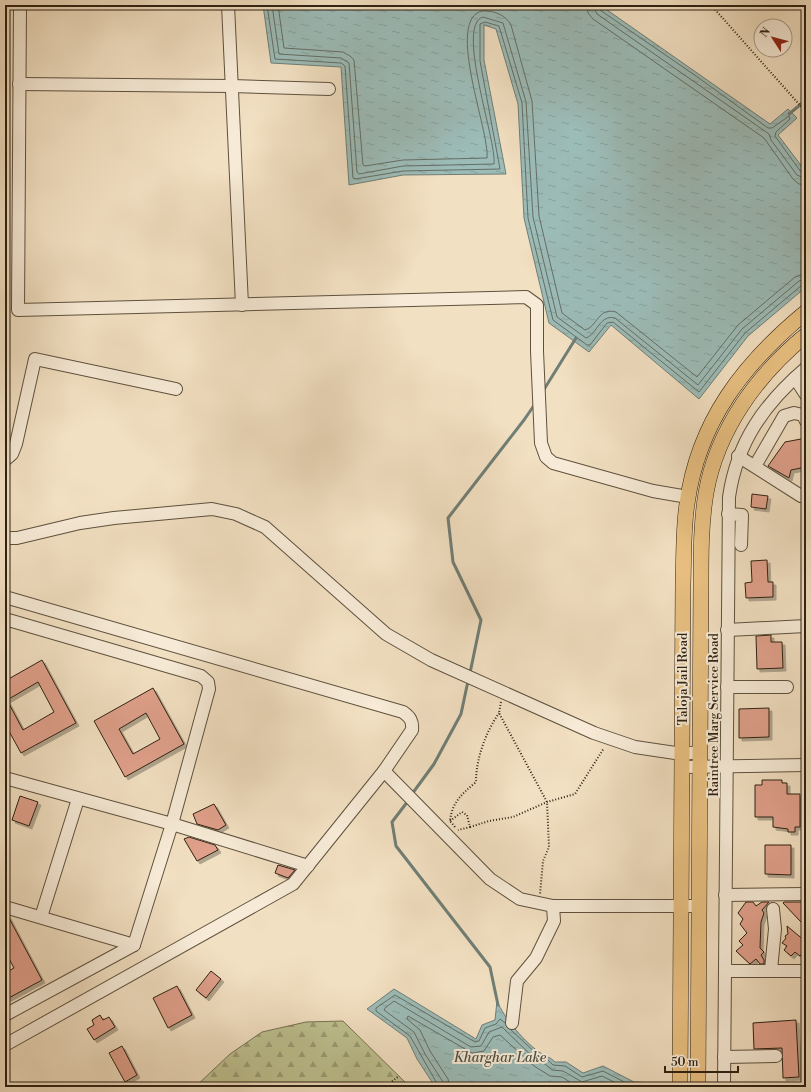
<svg xmlns="http://www.w3.org/2000/svg" width="811" height="1092" font-family="'Libre Bodoni',serif">
<defs>
<pattern id="forest-firs" width="22" height="20" patternUnits="userSpaceOnUse"><rect width="22" height="20" fill="#bec190"/><path d="M5 1l3.5 6h-7zM16 11l3.5 6h-7z" fill="#9b9c74"/></pattern>
<pattern id="water-ripples" width="26" height="14" patternUnits="userSpaceOnUse"><rect width="26" height="14" fill="#9cbcb8"/><path d="M2 4q2-2 4 0t4 0M15 11q2-2 4 0t4 0" fill="none" stroke="#87a19d"/></pattern>
<filter id="shadow"><feDropShadow dx="3" dy="3" stdDeviation="0" flood-color="#0004"/></filter>
</defs>
<rect width="100%" height="100%" fill="#f2e0c2"/>
<filter id="stains"><feTurbulence type="fractalNoise" baseFrequency=".005" numOctaves="4"/><feColorMatrix values="0 0 0 0 .2 0 0 0 0 .09 0 0 0 0 .02 0 0 0 .5 -.17"/></filter>
<radialGradient id="worn" r=".72"><stop offset=".6" stop-color="#630" stop-opacity="0"/><stop offset="1" stop-color="#630" stop-opacity=".3"/></radialGradient>
<path fill="url(#forest-firs)" stroke="#767151" d="M343,1021L410,1087H195L230,1054L262,1032L306,1022Z"/>
<g fill="url(#water-ripples)" stroke="#707e76">
<path d="M263,5H600L770,124L788,109L797,118L778,135L806,172V287L748,336L699,399L611,325L589,352L549,323L524,218L518,104L496,29L484,25V60L506,174L403,175L349,185L341,67L271,63Z"/>
<path d="M394,989L476,1039L482,1025L495,1020L497,1001C504,1018 526,1044 542,1054C547,1057 550,1057 555,1062H566L583,1073L603,1066L634,1082L659,1083V1087H441L434,1085L417,1059L407,1038L367,1009Z"/>
</g>
<g fill="none" stroke-linecap="round" stroke-linejoin="round">
<g stroke="#646e65" stroke-width="1">
<path d="M267,5L275,59L341,63L345,66L353,178L355,179L403,171L500,169L480,61V24L485,22L499,26L522,103L528,218L553,320L587,345H590L607,323L613,322L699,392L745,333L802,285L806,284"/>
<path d="M272,5L279,54L341,58L349,63L357,172L359,174L403,166L494,164C497,141 455,25 483,17L503,23L526,102L533,217L557,317L586,338C597,334 600,314 615,318L698,385L742,329L799,281L806,279"/>
<path d="M278,5L284,48L343,52L350,56L354,60L363,165L365,166L403,160L487,158C490,132 445,20 482,11C493,10 506,15 511,25L532,101L539,216L562,313L585,330C598,326 598,307 616,312L697,377L738,325L795,277L806,273"/>
<path d="M587,5L588,13L593,19L764,138L793,179L799,184L806,185"/>
<path d="M593,5L597,14L769,134L771,140L797,175L806,179"/>
<path d="M598,5L600,10L696,76L768,128H772L789,116L790,119L776,132L775,136L801,172L806,174"/>
<path d="M511,1030L539,1056L548,1060L553,1065L565,1066L582,1077L603,1071L632,1086L655,1087"/>
<path d="M439,1087L410,1036L376,1011V1008L395,995L475,1042L479,1041L485,1028L496,1024L500,1019L505,1023"/>
<path d="M444,1087L443,1082L425,1054L414,1032L384,1010L385,1008L394,1001L471,1047L481,1046L489,1032L502,1027L537,1061L545,1064L552,1070L563,1071L582,1082L602,1076L624,1087"/>
<path d="M450,1087L448,1079L430,1051L420,1030L407,1019L408,1016L472,1053L484,1051L493,1037L500,1035L534,1066L550,1076L562,1077L578,1087"/>
</g>
<g stroke="#707e76" stroke-width="3">
<path d="M789,114L806,100"/>
<path d="M543,391L576,338"/>
<path d="M470,673L481,620L453,562L448,518L524,420L535,404"/>
<path d="M412,794L434,764L461,714L468,681"/>
<path d="M408,801L392,822L396,846L490,967L498,1005"/>
</g>
</g>
<g fill="#e0a08b" stroke="#2d2112" fill-rule="evenodd" filter="url(#shadow)">
<path d="M801,439L806,441V467L791,470L789,478L768,466L785,442Z"/>
<path d="M752,494L768,496L766,509L751,507Z"/>
<path d="M767,560L768,582H773V597L746,598L745,583L752,582L751,561Z"/>
<path d="M771,635V642H782L783,668L757,669L756,636Z"/>
<path d="M42,660L76,723L21,753L5,724V681ZM38,682L54,712L23,730L7,700Z"/>
<path d="M153,688L184,744L125,777L94,721ZM146,713L160,739L133,754L119,729Z"/>
<path d="M769,708V737L739,738V709Z"/>
<path d="M762,780H782V783H787V794H800V827H795V832H788V829L773,827V817H755V785H762Z"/>
<path d="M20,796L38,802L29,826L12,820Z"/>
<path d="M214,804L226,825L218,830L197,824L193,814Z"/>
<path d="M189,837L215,845L218,850L197,861L184,839Z"/>
<path d="M765,845H791V875L765,874Z"/>
<path d="M278,865L295,870L288,878L275,873Z"/>
<path d="M746,902H753L756,906L762,902H769L762,910L764,913L761,922L760,948L764,952L761,955L764,960V964H760L756,959L750,964L736,951L743,945L739,941L747,933L740,924L743,919L738,913Z"/>
<path d="M784,902H802L806,905V915L801,922L783,903Z"/>
<path d="M5,915L8,916L42,980L5,1000V973L14,968L5,951Z"/>
<path d="M787,926L805,941L804,943L806,948L800,956L795,952L791,956L784,950L787,946L782,943L786,938L785,936L788,934Z"/>
<path d="M211,971L221,979L206,998L196,990Z"/>
<path d="M177,986L192,1015L168,1028L153,998Z"/>
<path d="M100,1015L103,1020L109,1017L115,1027L94,1040L87,1029L94,1025L92,1020Z"/>
<path d="M796,1020L799,1077L783,1078L782,1048L754,1049L753,1023Z"/>
<path d="M122,1046L137,1075L125,1082L109,1053Z"/>
</g>
<g fill="none" stroke-linecap="round" stroke-linejoin="round">
<g stroke="#5e513e" stroke-width="14">
<g id="minor">
<path d="M20,5L18,310L526,297L537,305V351L541,443L546,457L553,463L653,491L688,497"/>
<path d="M228,5L242,305"/>
<path d="M19,84L231,86L329,89"/>
<path d="M795,378L806,395"/>
<path d="M738,456L801,496L806,493"/>
<path d="M5,460L12,454L16,444L35,359L176,389"/>
<path d="M755,466L784,416L794,413L803,415L806,421"/>
<path d="M728,514L742,515L741,545"/>
<path d="M5,538H17L80,523L114,518L212,509L236,514L265,527L386,634L431,660L594,733L635,747L682,754L700,752"/>
<path d="M5,597L403,712C410,717 413,721 412,730L384,771L293,884L5,1045"/>
<path d="M5,619L201,676L208,682L209,689L172,824L134,945L5,1015"/>
<path d="M727,630L806,626"/>
<path d="M727,687H787"/>
<path d="M682,767L806,765"/>
<path d="M384,771L490,879L520,899L553,906H699"/>
<path d="M5,778L172,824L308,866"/>
<path d="M725,895L806,894"/>
<path d="M5,907L134,945"/>
<path d="M41,917L78,799"/>
<path d="M725,970L731,971H806"/>
<path d="M771,970L775,929L773,909"/>
<path d="M512,1023L517,981L536,958L554,921L553,906"/>
<path d="M724,1057L776,1056"/>
<path d="M724,1087L729,497C737,442 764,404 806,368"/>
</g>
</g>
<g stroke="#2d2112" stroke-width="16">
<g id="major">
<path d="M680,1087L683,584C684,557 683,530 687,504C698,422 743,364 806,312"/>
<path d="M698,1087L701,584C701,553 701,523 706,493C717,430 757,375 806,335"/>
</g>
</g>
<g stroke="#2d2112" stroke-width="2" stroke-dasharray="1 2" stroke-linecap="butt">
<path d="M711,5L806,112"/>
<path d="M501,702L499,713L547,802L549,847L543,861L540,894"/>
<path d="M450,821L462,812L467,815L470,827L458,830"/>
<path d="M455,827L450,821C452,802 462,794 476,782C476,758 486,732 499,713"/>
<path d="M470,827L489,821L513,817L547,802L575,794L604,748"/>
<path d="M385,1087L399,1076"/>
</g>
<use href="#minor" stroke="#f7ebd7" stroke-width="12"/>
<use href="#major" stroke="#e9c081" stroke-width="15"/>
</g>
<g text-anchor="middle" stroke-width="4" stroke-linejoin="round" paint-order="stroke">
<g font-size="13" fill="#2d2112" stroke="#f7ebd7">
<text transform="translate(682 679) rotate(-90)" y="5">Taloja Jail Road</text>
<text transform="translate(713 715) rotate(-90)" y="5">Raintree Marg Service Road</text>
</g>
<g font-size="14" font-style="italic" fill="#4e5044" stroke="#f7ebd7">
<text x="500" y="1062">Kharghar Lake</text>
</g>
</g>
<rect width="811" height="1092" fill="none" stroke="#f2e0c2" stroke-width="20"/>
<rect x="6" y="6" width="799" height="1080" fill="none" stroke="#2d2112" stroke-width="2"/>
<rect x="10" y="10" width="791" height="1072" fill="none" stroke="#2d2112"/>
<g transform="translate(773 38) rotate(306)"><circle r="19" fill="#f7ebd7" stroke="#a69a88"/>
<path d="M0-3L7 15L0 10L-7 15Z" fill="#8f2418"/>
<text y="-6" font-size="11" font-weight="bold" text-anchor="middle" fill="#2d2112">N</text>
</g>
<path d="M665 1066v6h73v-6" fill="none" stroke="#2d2112" stroke-width="2"/>
<text x="671" y="1066" font-size="12" fill="#2d2112" stroke="#f7ebd7" stroke-width="3" paint-order="stroke">50 m</text>
<rect width="100%" height="100%" filter="url(#stains)"/>
<rect width="100%" height="100%" fill="url(#worn)"/>
</svg>
